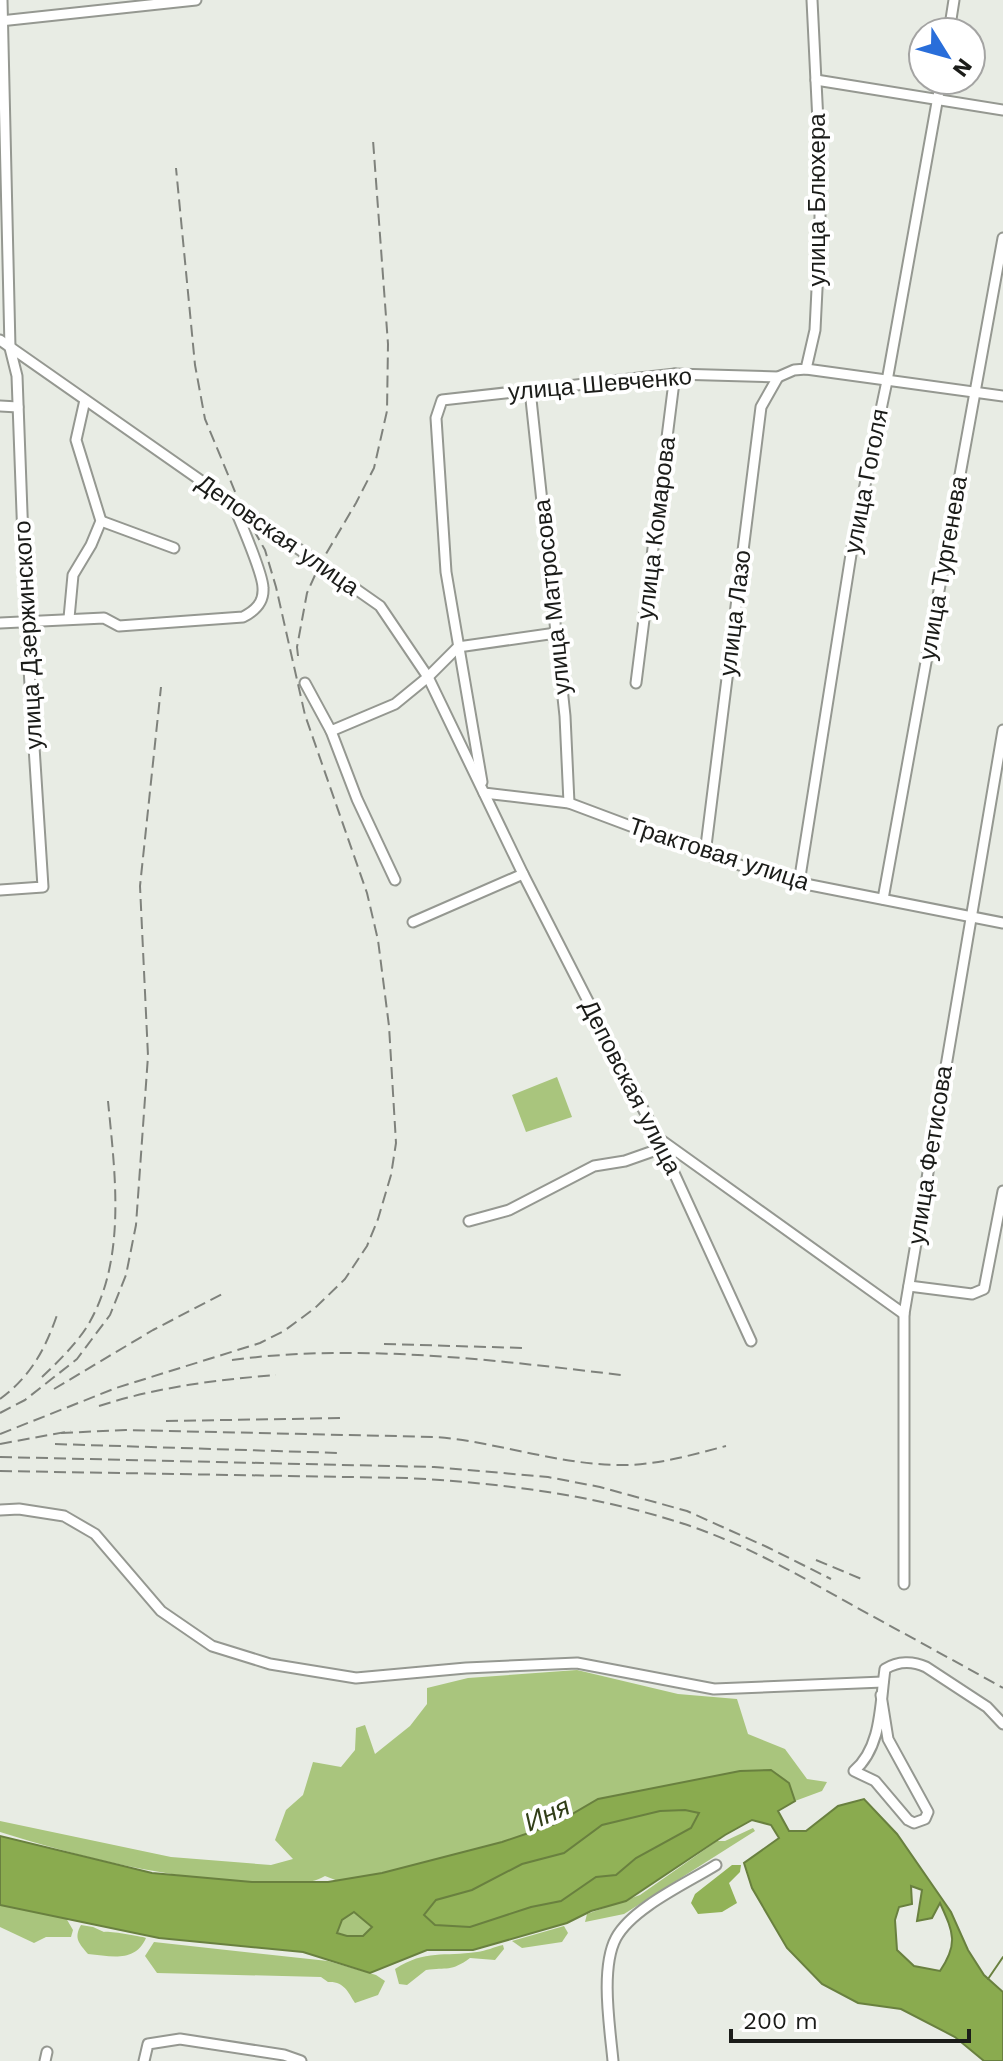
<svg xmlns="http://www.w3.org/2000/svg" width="1003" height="2061" font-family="'Work Sans',sans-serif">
<rect width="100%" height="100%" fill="#e8ece4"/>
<g fill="#a9c57d">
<path d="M557,1077L572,1117L526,1132L512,1095Z"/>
<path d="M577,1670L678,1694L737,1699L748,1734L785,1749L807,1779L827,1782L822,1791L795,1801L789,1783L771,1770L740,1771L598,1799L555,1824L502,1842L382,1873L338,1881L325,1876C310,1885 295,1882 278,1882C183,1883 90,1860 0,1832V1821L171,1857L271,1865L293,1859L275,1840L286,1810L303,1795L313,1762L341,1767L355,1750L356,1728L365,1725L375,1754L410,1726L427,1704V1688L468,1678Z"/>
<path d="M753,1828L755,1831L624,1914L585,1922L587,1914L640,1895L717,1841H725Z"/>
<path d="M0,1905L66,1918L73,1930L71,1937H46L34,1943L0,1927Z"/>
<path d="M354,1912L372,1926L363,1936H347L336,1932L342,1920Z"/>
<path d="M81,1925L93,1927L104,1932C110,1931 139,1936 146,1938C135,1963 111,1956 88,1954C80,1944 73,1939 81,1925Z"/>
<path d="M564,1926L568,1933L562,1942L522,1948L512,1941Z"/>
<path d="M154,1942L328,1961L376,1975L385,1981L378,1995L355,2003C348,1992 344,1981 328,1982L321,1977L157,1973L145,1956Z"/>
<path d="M503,1945L504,1949L495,1960L470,1958C451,1972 447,1967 426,1970L407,1985L399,1984L395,1969C426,1949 444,1957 477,1952C486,1951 494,1947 503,1945Z"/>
</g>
<g fill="#91b257">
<path d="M685,1810L699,1813L691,1828L636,1858L616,1875L596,1877L561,1901L531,1907L470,1927L435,1925L424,1915L436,1900L472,1890L522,1864L564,1853L602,1825L660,1811Z"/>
<path d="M732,1865H741L740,1872L729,1883L737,1903L722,1912L698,1914L691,1903L695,1894Z"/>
</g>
<path fill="#8aab4f" stroke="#69803f" stroke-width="2" fill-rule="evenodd" d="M771,1770L789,1783L795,1801L778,1811L789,1831H806L838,1806L864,1799L897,1834L951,1912L968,1950L984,1975L1003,1992V2061H984L955,2037L901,2009L858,2003L822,1984L787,1948L752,1888L744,1863L779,1838L771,1825L752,1820L725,1835L626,1901L591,1911L567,1923L473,1950H427L370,1973L303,1952L159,1938L0,1905V1836L152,1873L252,1882H328L382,1873L502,1842L555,1824L598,1799L740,1771ZM685,1810L699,1813L691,1828L636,1858L616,1875L596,1877L561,1901L531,1907L470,1927L435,1925L424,1915L436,1900L472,1890L522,1864L564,1853L602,1825L660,1811ZM911,1886L922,1890L917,1921L932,1918L940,1903C953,1932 959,1943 940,1971L914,1966L897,1950L895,1920L899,1907L912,1904ZM354,1912L372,1927L363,1936H347L337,1933L342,1920Z"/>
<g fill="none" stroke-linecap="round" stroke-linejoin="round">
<path stroke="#69803f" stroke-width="2" d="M988,1979L1003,1957"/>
<g stroke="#959891" stroke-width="13">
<g id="minor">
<path d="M0,21L196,0"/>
<path d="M949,32L954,0"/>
<path d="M816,80L1003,110"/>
<path d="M0,340L380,606L428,677L523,874L658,1138L751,1341"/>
<path d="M806,369L1003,396"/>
<path d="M530,390L565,716L569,803"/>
<path d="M0,406L18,407"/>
<path d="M101,521L174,548"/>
<path d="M69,618L73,575L91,545L101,521L76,440L85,400"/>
<path d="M0,623L104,618L119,626L243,617C255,611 264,603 263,588C263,573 240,521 233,504"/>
<path d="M305,683L331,731L395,704L428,677L458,647L556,633"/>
<path d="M636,683L675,374"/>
<path d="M331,731L357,799L395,880"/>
<path d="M482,782L446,572L436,418L442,400L675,374L778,377L794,370L806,369L815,330L820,228V163L812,0"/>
<path d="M484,793L569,803L705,854L790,881L1003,923"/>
<path d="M705,854L761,407L778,377"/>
<path d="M799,883L853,542L887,381L941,80"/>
<path d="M0,890L43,887L26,622L17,376L10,348L2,0"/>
<path d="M883,899L1003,238"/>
<path d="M413,922L523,874"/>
<path d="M661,1140L904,1314"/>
<path d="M469,1221L509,1210L594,1166L625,1161L662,1148"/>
<path d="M909,1286L972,1294L984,1289L1003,1191"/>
<path d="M0,1510L19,1509L64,1516L95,1534L161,1611L212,1646L270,1664L356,1678L466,1668L577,1663L714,1689L883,1682"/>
<path d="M904,1584V1314L1003,730"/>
<path d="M881,1695L888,1739L928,1812L925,1819L914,1823L908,1820L875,1781L854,1771C882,1747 880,1704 885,1669C898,1661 913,1661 926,1667L987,1707L1003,1724"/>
<path d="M45,2061L47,2052"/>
<path d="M144,2061L148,2044L180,2039L284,2055L301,2061"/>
<path d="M613,2061C610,2028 600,1968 616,1938C632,1908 687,1883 716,1865"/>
</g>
</g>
<use href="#minor" stroke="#fff" stroke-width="9"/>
<g stroke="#7f827c" stroke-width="2" stroke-dasharray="12 6" stroke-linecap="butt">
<path d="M298,656L297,647L307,593L320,564L356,503L374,468L387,411L388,344L373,140"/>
<path d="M384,1344L524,1348"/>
<path d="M232,1360C358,1343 495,1360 621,1375"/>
<path d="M42,1377C58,1362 77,1343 88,1325C127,1259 115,1174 108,1101"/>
<path d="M54,1389L153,1330L226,1292"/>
<path d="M0,1399C30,1377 45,1350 57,1315"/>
<path d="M99,1406C158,1387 215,1380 276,1375"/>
<path d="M0,1413L25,1400L77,1359L110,1315L126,1275L136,1225L148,1056L140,886L161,687"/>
<path d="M166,1421L344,1418"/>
<path d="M61,1433L126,1430L436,1437C497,1442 556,1464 618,1465C655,1466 691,1455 726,1446"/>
<path d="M0,1434L116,1388L260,1343L284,1331L315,1308L345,1279L367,1246L378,1219L391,1175L396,1143L389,1026L378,940L367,893L305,715L276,587L265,550L243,511L205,419L195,365L176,168"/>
<path d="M0,1444L71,1431"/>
<path d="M55,1444L339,1453"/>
<path d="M0,1457L434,1467L548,1477L600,1487L687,1511L767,1547L831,1579"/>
<path d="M0,1471L407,1478C500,1483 589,1494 678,1522C739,1541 797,1574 854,1606C903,1633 953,1660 1003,1688"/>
<path d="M816,1560L864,1580"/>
</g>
</g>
<g text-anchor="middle" stroke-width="8" stroke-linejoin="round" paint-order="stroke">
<g font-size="24" fill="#1b1c19" stroke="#fff">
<text transform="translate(817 200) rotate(-90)" y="8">улица Блюхера</text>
<text transform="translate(600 384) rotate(-5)" y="8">улица Шевченко</text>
<text transform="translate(866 481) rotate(-79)" y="8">улица Гоголя</text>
<text transform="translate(656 528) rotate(-83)" y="8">улица Комарова</text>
<text transform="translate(278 535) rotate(35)" y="8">Деповская улица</text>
<text transform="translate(943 568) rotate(-80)" y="8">улица Тургенева</text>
<text transform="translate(552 597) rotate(-96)" y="8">улица Матросова</text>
<text transform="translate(735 613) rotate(-83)" y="8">улица Лазо</text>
<text transform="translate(28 635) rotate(-93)" y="8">улица Дзержинского</text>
<text transform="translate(719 854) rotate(18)" y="8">Трактовая улица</text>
<text transform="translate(631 1087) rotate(63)" y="8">Деповская улица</text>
<text transform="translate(930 1155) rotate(-81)" y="8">улица Фетисова</text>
</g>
<g font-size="26" font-style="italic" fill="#313e18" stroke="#fff">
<text transform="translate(547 1814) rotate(-24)" y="9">Иня</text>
</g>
</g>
<g transform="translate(947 56) rotate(127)"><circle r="38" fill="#ffffff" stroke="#a4a4a3" stroke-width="2"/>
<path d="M0-6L14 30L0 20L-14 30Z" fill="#296eda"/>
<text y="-12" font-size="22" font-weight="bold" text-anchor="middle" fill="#1b1c19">N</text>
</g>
<path d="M731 2029v12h238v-12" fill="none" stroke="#1b1c19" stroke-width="4"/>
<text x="743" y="2029" font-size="24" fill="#1b1c19" stroke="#ffffff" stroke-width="6" paint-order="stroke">200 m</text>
</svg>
